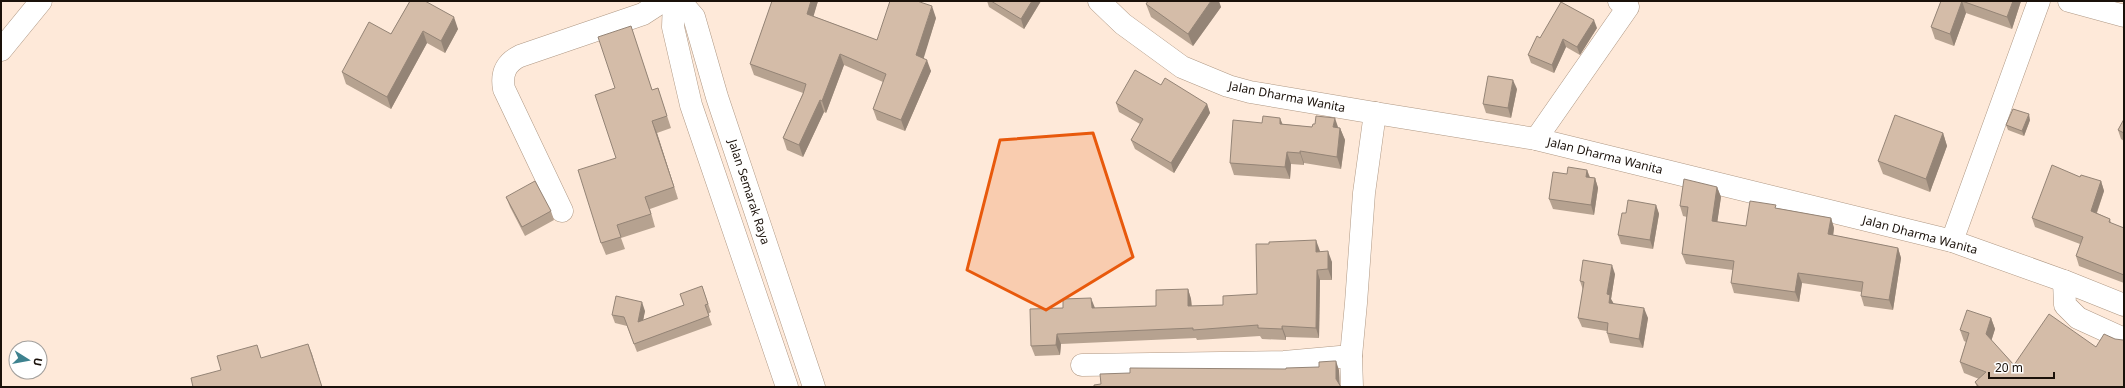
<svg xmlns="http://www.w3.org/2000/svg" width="2125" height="388" font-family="'Noto Sans',sans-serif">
<rect width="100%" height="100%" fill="#fee9d9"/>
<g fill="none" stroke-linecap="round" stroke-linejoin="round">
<g stroke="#af9884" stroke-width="23">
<g id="minor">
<path d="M674,1L673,27L691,105L787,387"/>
<path d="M680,1L694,17L717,97L814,387"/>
<path d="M1099,1L1123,24L1182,67L1228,86L1250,92L1375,113L1536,139L1952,241L2064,281L2124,305"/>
<path d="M2069,1L2124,16"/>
<path d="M1,50L41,1"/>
<path d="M1536,139L1628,7L1619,1"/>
<path d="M562,211L504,89C501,73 506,63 520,56L643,14L663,1"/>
<path d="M1952,241L2039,1"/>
<path d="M2064,281L2065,305L2078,318L2124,339"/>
<path d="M1082,365L1284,362L1351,356"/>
<path d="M1352,387L1351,356L1356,303L1364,193L1375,113"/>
</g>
</g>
<use href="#minor" stroke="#fff" stroke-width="22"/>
</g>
<g fill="#b6a290">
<path d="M410,1L458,29L445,53L427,43L391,109L346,84L342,72L391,34Z"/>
<path d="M772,1H818L813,16L877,40L936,18L923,58L931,71L905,131L877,120L873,109L883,82L844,65L826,113L824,112L803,157L787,150L783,138L803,93L754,75L750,64Z"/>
<path d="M987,1H1041L1024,29L989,7Z"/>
<path d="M1941,1H2021L2012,29L1966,13L1954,46L1935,39L1931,27Z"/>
<path d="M1146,4L1221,7L1193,46L1151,17Z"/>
<path d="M631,26L652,90L658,88L671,128L657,133L678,199L650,209L655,227L621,238L625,249L606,255L601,243L616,158Z"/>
<path d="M1597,28L1580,55L1566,47L1554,73L1531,63L1528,55L1540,38Z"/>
<path d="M1161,85L1207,104L1210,113L1174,173L1135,149L1131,140L1140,124L1119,112L1116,103Z"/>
<path d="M1517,89L1511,118L1486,113L1483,104Z"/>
<path d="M2124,119V141L2121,139L2118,130Z"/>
<path d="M2030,120L2024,136L2008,130L2006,125Z"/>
<path d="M1283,124L1312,127L1340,128L1345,140L1341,169L1304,163V165L1291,164L1290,179L1234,175L1230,163Z"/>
<path d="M1943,133L1947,146L1930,192L1883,174L1878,161Z"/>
<path d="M1587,170L1590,177L1595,178L1598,188L1594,215L1553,209L1549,199L1567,174Z"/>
<path d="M2080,177L2101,181L2104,191L2097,213L2110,219L2111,223L2124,228V283L2079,266L2076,256L2080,244L2035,227L2032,218Z"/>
<path d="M1717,187L1721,197L1717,222L1746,226L1777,208L1831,218L1834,228L1833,235L1898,248L1901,258L1893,310L1864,306L1861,296V292L1802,283L1799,302L1734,293L1731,283L1733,270L1686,264L1682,254L1687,217L1683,216L1680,206Z"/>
<path d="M506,197L551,211L554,220L525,236L510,207Z"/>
<path d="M1656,205L1659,214L1653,249L1621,244L1618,235L1626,213Z"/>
<path d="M1320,252L1332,262V280H1320L1319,338L1286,337V340L1262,339L1260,336L1197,340L1196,338L1061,344L1060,355L1035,356L1031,346L1095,308L1156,306L1188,289L1191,299L1192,306L1223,305L1257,294Z"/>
<path d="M1615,274L1611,299L1613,303L1648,318L1643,348L1610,343L1607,333V331L1582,327L1578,318L1583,290L1580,281Z"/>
<path d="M702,286L711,312L708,314L712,325L637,352L627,326L615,323L612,315L645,311L643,320L684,305Z"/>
<path d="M1991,318L1995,329L1991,341L2014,365L2124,387H1977L1975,382L1979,379L1964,373L1960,362L1966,342L1964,341L1960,330Z"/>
</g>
<g fill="#948476">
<path d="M811,1H818L811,25L807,14Z"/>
<path d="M1032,1H1041L1024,29L1021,19Z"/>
<path d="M1211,1H1219L1221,7L1193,46L1188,34Z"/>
<path d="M1962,1L1966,13L1954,46L1950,34Z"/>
<path d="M2013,1H2021L2012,29L2007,17Z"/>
<path d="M932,6L936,18L921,67L916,55Z"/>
<path d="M454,17L458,29L445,53L441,41Z"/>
<path d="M1594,20L1597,28L1580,55L1577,47Z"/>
<path d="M423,31L427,43L391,109L387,97Z"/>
<path d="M1563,39L1566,47L1554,73L1552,65Z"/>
<path d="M840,54L844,65L826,113L822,101Z"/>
<path d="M927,60L931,71L905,131L901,120Z"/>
<path d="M1513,80L1517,89L1511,118L1508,108Z"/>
<path d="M820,100L824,112L803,157L799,145Z"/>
<path d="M1207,104L1210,113L1174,173L1171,163Z"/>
<path d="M2029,114L2030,120L2024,136L2022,131Z"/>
<path d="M1280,118L1285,130L1280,124Z"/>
<path d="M1335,118L1339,130L1333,127Z"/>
<path d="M652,121L657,133L678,199Z"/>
<path d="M1340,128L1345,140L1341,169L1337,157Z"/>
<path d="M1943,133L1947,146L1930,192L1926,179Z"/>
<path d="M1300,151L1304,163V165L1300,153Z"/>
<path d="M1287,152L1291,164L1290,179L1285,167Z"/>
<path d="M1587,170L1590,179L1586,177Z"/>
<path d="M1595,178L1598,188L1594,215L1591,205Z"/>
<path d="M2101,181L2104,191L2094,220L2091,211Z"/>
<path d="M1717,187L1721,197L1716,231L1712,221Z"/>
<path d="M1656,205L1659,214L1653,249L1650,240Z"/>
<path d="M1831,218L1834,228L1832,244L1828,234Z"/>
<path d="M1316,240L1320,251V262L1316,252Z"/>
<path d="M1898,248L1901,258L1893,310L1889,300Z"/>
<path d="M1328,251L1332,262V280L1328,269Z"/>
<path d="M1612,265L1615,274L1611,299L1614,304L1609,303L1607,294Z"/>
<path d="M1317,270L1320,280L1319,338L1316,328Z"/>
<path d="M1798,273L1802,283L1799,302L1795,292Z"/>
<path d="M1188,289L1191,299L1192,317L1188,306Z"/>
<path d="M1091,298L1095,308H1092Z"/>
<path d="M642,302L645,311L641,331L638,322Z"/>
<path d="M1644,308L1648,318L1643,348L1639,339Z"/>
<path d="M1991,318L1995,329L1990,345L1986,334Z"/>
<path d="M1282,326L1286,337V340L1282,329Z"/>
<path d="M1057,334L1061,344L1060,355L1056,345Z"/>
<path d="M308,344L312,354L322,387Z"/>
<path d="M1336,361L1339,370L1340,387L1336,379Z"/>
</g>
<g fill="#d4bca8" stroke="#948476">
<path d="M410,1H425L454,17L441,41L423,31L387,97L342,72L369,22L391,34Z"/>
<path d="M772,1H811L807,14L877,40L890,1H917L932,6L916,55L927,60L901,120L873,109L886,74L840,54L822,101L820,100L799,145L783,138L803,94L806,84L750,64Z"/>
<path d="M991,1H1032L1021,19Z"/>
<path d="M1148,1H1211L1188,34L1146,4Z"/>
<path d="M1941,1H2013L2007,17L1962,1L1950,34L1931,27Z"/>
<path d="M1561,2L1594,20L1577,47L1563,39L1552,65L1528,55L1537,36L1540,38Z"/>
<path d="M631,26L652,90L658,88L667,116L652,121L674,187L645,197L651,214L617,225L621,237L601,243L578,170L616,158L595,95L615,88L598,37Z"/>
<path d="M1135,70L1161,85L1165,78L1207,104L1171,163L1131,140L1143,119L1116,103Z"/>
<path d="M1488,76L1513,80L1508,108L1483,104Z"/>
<path d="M2013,109L2029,114L2022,131L2006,125Z"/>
<path d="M1895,115L1943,133L1926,179L1878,161Z"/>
<path d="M1263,116L1280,118V124L1312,127L1313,124H1315L1316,116L1335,118L1333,127L1340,128L1337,157L1300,151V153L1287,152L1285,167L1230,163L1233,120L1262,123Z"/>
<path d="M2124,119V133L2118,130Z"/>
<path d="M2052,165L2080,177L2081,175L2101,181L2091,211L2110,219L2109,222L2124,228V275L2076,256L2083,237L2032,218Z"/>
<path d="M1568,167L1587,170L1586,177L1595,178L1591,205L1549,199L1553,172L1567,174Z"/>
<path d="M1684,179L1717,187L1712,221L1746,226L1750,201L1776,205L1775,208L1831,218L1828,234L1898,248L1889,300L1861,296L1863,282L1798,273L1795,292L1731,283L1734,261L1682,254L1688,207L1680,206Z"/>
<path d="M535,181L551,211L522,227L506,197Z"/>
<path d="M1628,200L1656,205L1650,240L1618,235L1622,213H1626Z"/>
<path d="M1316,240V252L1328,251V269L1317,270L1316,328L1282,326V329L1258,328V325L1193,330V328L1057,334L1056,345L1031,346L1030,309L1063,308V299L1091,298L1092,308L1156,306V290L1188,289V306L1223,305V296L1257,294L1256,244H1269V242Z"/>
<path d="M1583,260L1612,265L1607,294L1610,295L1609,303L1644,308L1639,339L1607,333L1608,323L1578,318L1584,282L1580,281Z"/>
<path d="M702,286L708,304L705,305L709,316L634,344L624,317L612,315L616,296L642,302L638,322L684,305L680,294Z"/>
<path d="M1967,310L1991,318L1986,334L2014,365L2049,314L2096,347L2104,334L2115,339L2123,340L2124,341V387H1979L1975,382L1986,372L1960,362L1969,333L1960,330Z"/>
<path d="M308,344L322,387H193L191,378L221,370L217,356L257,345L261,358Z"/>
<path d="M1334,361H1336V379L1341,387H1094V385L1101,384L1100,374L1130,373V368L1286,369V368L1319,367V362Z"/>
</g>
<path fill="#e8590c" fill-opacity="0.2" stroke="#e8590c" stroke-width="3" stroke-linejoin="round" d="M1093,133L1133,257L1046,310L967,270L1000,140Z"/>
<g text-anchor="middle" stroke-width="3" stroke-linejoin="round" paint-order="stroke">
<g font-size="12" fill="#1a110a" stroke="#fff">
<text transform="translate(1287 97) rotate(11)" y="4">Jalan Dharma Wanita</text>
<text transform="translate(1605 156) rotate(14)" y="4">Jalan Dharma Wanita</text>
<text transform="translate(749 192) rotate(72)" y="4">Jalan Semarak Raya</text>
<text transform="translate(1920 235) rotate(15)" y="4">Jalan Dharma Wanita</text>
</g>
</g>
<rect width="2125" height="388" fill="none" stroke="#1a110a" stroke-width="4"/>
<g transform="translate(28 360) rotate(101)"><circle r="19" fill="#ffffff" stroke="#a3a09d"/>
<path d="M0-3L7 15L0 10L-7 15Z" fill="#3d828f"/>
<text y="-6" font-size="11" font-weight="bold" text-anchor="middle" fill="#1a110a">U</text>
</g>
<path d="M1989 372v6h65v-6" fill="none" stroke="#1a110a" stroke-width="2"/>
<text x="1995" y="372" font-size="12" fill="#1a110a" stroke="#ffffff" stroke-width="3" paint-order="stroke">20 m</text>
</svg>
